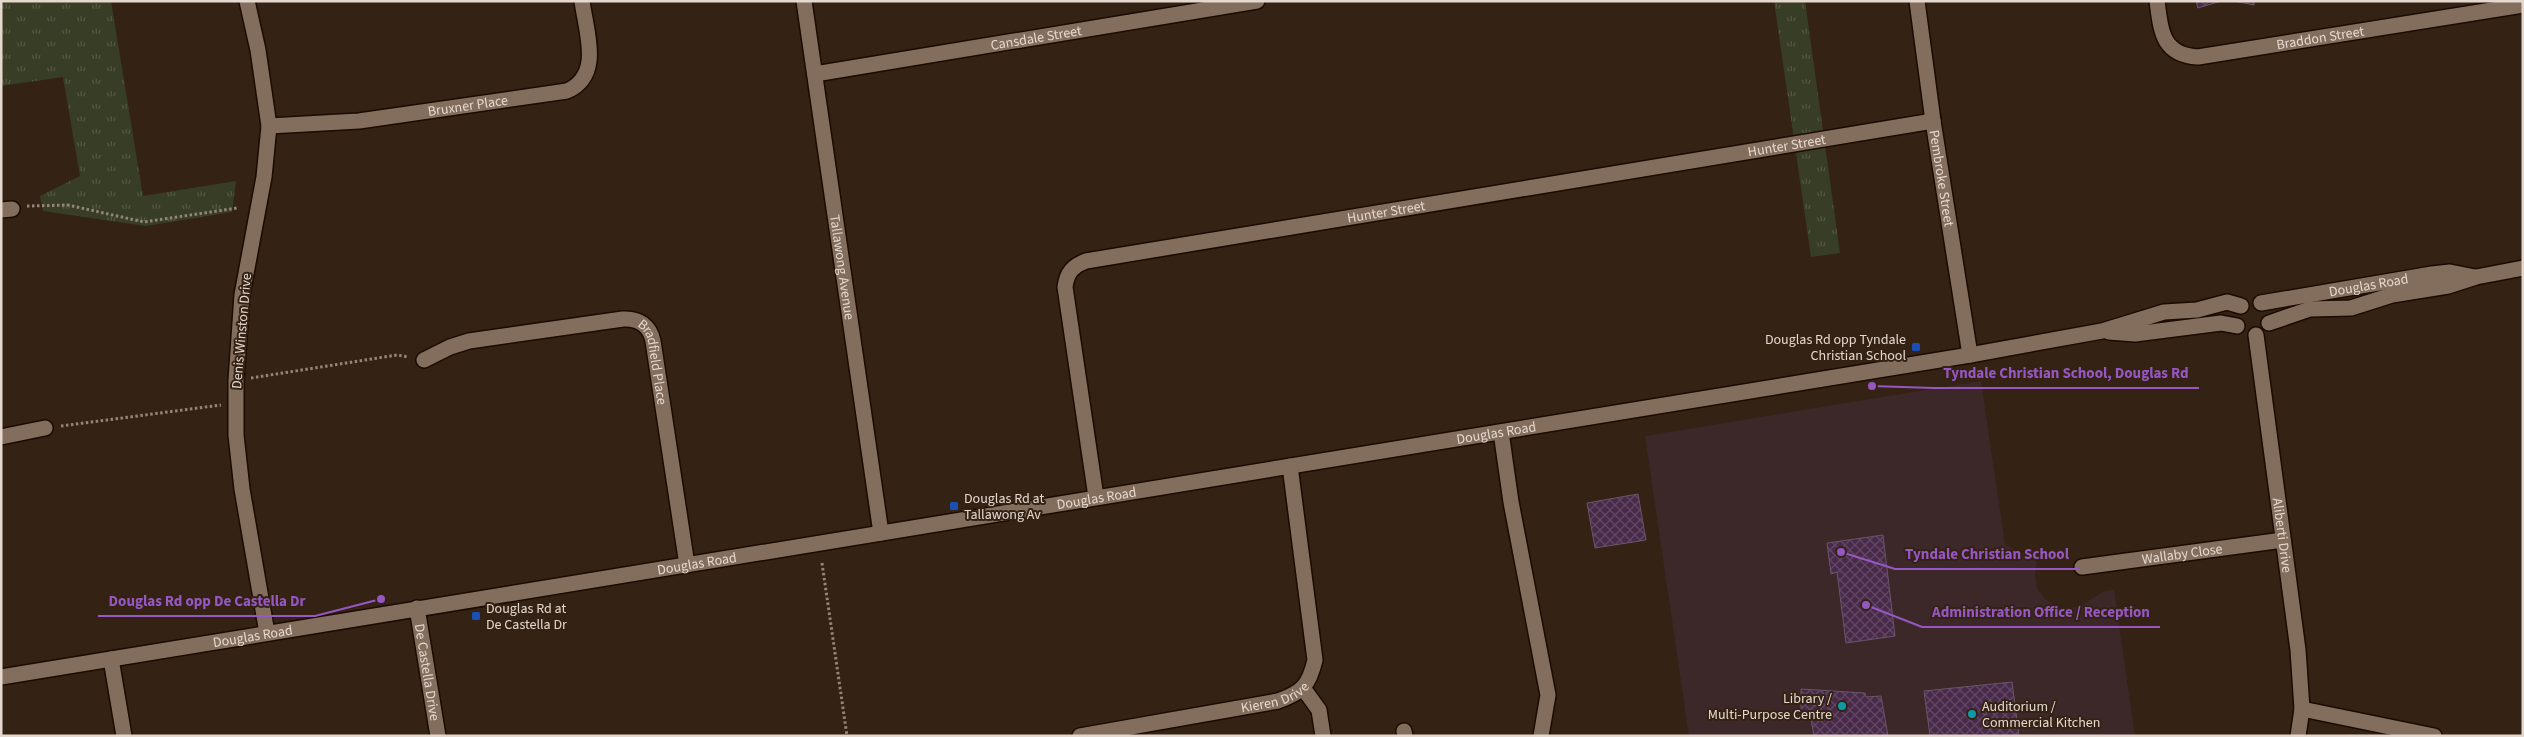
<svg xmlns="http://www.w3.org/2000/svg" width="2524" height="737" font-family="'Source Sans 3',sans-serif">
<defs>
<pattern id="park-tufts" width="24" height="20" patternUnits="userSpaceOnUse" patternTransform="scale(1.25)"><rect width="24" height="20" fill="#383d25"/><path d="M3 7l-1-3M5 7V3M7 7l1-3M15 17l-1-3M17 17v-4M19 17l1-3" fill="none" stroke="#555844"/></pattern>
<pattern id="building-cross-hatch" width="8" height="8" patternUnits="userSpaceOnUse" patternTransform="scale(1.25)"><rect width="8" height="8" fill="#492a4a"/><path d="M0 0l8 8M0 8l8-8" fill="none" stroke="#634863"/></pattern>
</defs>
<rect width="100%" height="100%" fill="#342214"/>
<path fill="#3c2829" d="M1981,381L2005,545L2037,560L2035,576L2037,588L2045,599L2060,608L2070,609L2084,604L2104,591L2114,590L2135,736H1689L1645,436Z"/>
<g fill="url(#park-tufts)">
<path d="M1,1H111L143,196L236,181L232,212L146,226L43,211L40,196L80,176L63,77L1,86Z"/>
<path d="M1774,1H1805L1840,253L1811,257Z"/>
</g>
<g fill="url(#building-cross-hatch)" stroke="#685668">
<path d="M2196,1H2221L2198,8Z"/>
<path d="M2234,1H2254V5Z"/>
<path d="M1638,494L1646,540L1595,548L1587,503Z"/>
<path d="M1883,535L1895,636L1846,643L1837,572L1831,574L1827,543Z"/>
<path d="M2012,682L2019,736H1930L1924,691Z"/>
<path d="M1801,689L1865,693L1866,697L1881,696L1888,736H1814L1810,714H1801Z"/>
</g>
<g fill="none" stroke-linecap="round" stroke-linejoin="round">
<g stroke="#1b0b01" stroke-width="18">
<g id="minor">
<path d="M247,1L258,50L269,126L264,177L242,295L236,380V435L242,489L267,633"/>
<path id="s1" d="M804,1L881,533"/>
<path id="s2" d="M1917,1L1933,121L1970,355"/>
<path id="s3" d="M2157,1C2161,31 2162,55 2198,57L2523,5"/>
<path id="s4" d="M815,74L1257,1"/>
<path id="s5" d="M269,126L359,121L567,91C603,75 586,32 582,1"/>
<path d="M1,210L12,209"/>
<path id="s6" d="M2261,303L2432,274L2450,272L2475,277"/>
<path d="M2269,323L2310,309L2351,308L2392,295L2448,286L2476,277L2523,268"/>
<path d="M2109,332L2135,334L2221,323L2237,326"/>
<path id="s7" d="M2256,335L2298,650L2302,709L2298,736"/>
<path id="s8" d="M424,360L450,347L469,341L623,319C639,318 650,326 653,341L687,565"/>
<path d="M1501,432L1511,502L1548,695L1541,736"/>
<path d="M1,437L45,428"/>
<path id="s9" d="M1096,497L1065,287C1067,272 1073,266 1086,261L1933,121"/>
<path id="s10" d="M2082,567L2283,540"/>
<path id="s11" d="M417,608L438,736"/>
<path d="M111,659L124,736"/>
<path id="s12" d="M1,677L1970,355L2102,331L2164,312L2197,310L2227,302L2241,306"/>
<path d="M1303,688L1319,710L1323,736"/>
<path d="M2302,709L2434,736"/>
<path d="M1404,731L1405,736"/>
<path id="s13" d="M1080,736L1278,701C1303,692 1309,685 1315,660L1290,466"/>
</g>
</g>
<g stroke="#94857a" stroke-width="3" stroke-dasharray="2.5 2.5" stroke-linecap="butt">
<path d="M27,206L68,205L144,222L237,208"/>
<path d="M251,378L397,355L408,357"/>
<path d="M61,426L221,405"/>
<path d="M822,563L847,736"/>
</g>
<use href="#minor" stroke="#836e5e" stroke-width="15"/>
</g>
<g fill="#1a4fb4" stroke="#342214" stroke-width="2">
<rect x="1911" y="342" width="10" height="10" rx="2.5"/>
<rect x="949" y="501" width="10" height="10" rx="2.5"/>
<rect x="471" y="611" width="10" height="10" rx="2.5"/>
</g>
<g fill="#0f9aa8" stroke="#342214" stroke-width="2">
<circle cx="1842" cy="706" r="5"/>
<circle cx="1972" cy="714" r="5"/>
</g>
<g text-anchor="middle" stroke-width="4" stroke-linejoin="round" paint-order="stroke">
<g font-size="14" fill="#e5d8cf" stroke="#342214">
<text dy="5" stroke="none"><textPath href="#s4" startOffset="224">Cansdale Street</textPath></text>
<text dy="5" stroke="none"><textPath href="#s3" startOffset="202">Braddon Street</textPath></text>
<text dy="5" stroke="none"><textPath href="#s5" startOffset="200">Bruxner Place</textPath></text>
<text dy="5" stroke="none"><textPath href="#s9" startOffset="958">Hunter Street</textPath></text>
<text dy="5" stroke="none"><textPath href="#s2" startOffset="179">Pembroke Street</textPath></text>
<text dy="5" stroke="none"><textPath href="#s9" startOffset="552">Hunter Street</textPath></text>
<text dy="5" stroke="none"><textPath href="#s1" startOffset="269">Tallawong Avenue</textPath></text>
<text dy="5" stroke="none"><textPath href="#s6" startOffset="109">Douglas Road</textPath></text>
<text transform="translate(241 331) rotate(-85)" y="5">Denis Winston Drive</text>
<text dy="5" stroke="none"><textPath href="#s8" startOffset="266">Bradfield Place</textPath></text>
<text dy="5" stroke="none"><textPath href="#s12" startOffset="1515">Douglas Road</textPath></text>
<text dy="5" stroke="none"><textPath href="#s12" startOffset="1110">Douglas Road</textPath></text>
<text dy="5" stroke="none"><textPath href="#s7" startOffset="202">Aliberti Drive</textPath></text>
<text dy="5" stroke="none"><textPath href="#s10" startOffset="101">Wallaby Close</textPath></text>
<text dy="5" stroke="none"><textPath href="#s12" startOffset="705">Douglas Road</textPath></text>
<text dy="5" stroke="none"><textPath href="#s12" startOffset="255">Douglas Road</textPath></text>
<text dy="5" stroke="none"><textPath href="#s11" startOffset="65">De Castella Drive</textPath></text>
<text dy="5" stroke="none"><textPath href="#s13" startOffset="199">Kieren Drive</textPath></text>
</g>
<g font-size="14" fill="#e5d8cf" stroke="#342214" text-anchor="start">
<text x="1906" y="344" text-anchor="end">Douglas Rd opp Tyndale<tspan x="1906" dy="16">Christian School</tspan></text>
<text x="964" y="503">Douglas Rd at<tspan x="964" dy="16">Tallawong Av</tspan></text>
<text x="486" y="613">Douglas Rd at<tspan x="486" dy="16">De Castella Dr</tspan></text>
<text x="1832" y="703" text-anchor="end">Library /<tspan x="1832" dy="16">Multi-Purpose Centre</tspan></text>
<text x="1982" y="711">Auditorium /<tspan x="1982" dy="16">Commercial Kitchen</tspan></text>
</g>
</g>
<path fill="none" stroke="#9657c3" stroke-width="2" d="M1872 386L1933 388H2199M1841 552L1895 569H2079M381 599L315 616H98M1866 605L1922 627H2160"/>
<g fill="#9657c3" stroke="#342214" stroke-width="2">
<circle cx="1872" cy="386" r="5"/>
<circle cx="1841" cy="552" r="5"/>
<circle cx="381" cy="599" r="5"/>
<circle cx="1866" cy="605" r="5"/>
</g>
<g font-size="15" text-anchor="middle" font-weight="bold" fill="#9657c3" stroke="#342214" stroke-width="4" stroke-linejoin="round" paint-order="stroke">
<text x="2066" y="378">Tyndale Christian School, Douglas Rd</text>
<text x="1987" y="559">Tyndale Christian School</text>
<text x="207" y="606">Douglas Rd opp De Castella Dr</text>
<text x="2041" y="617">Administration Office / Reception</text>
</g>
<rect width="2524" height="737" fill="none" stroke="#e5d8cf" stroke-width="5"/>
</svg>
